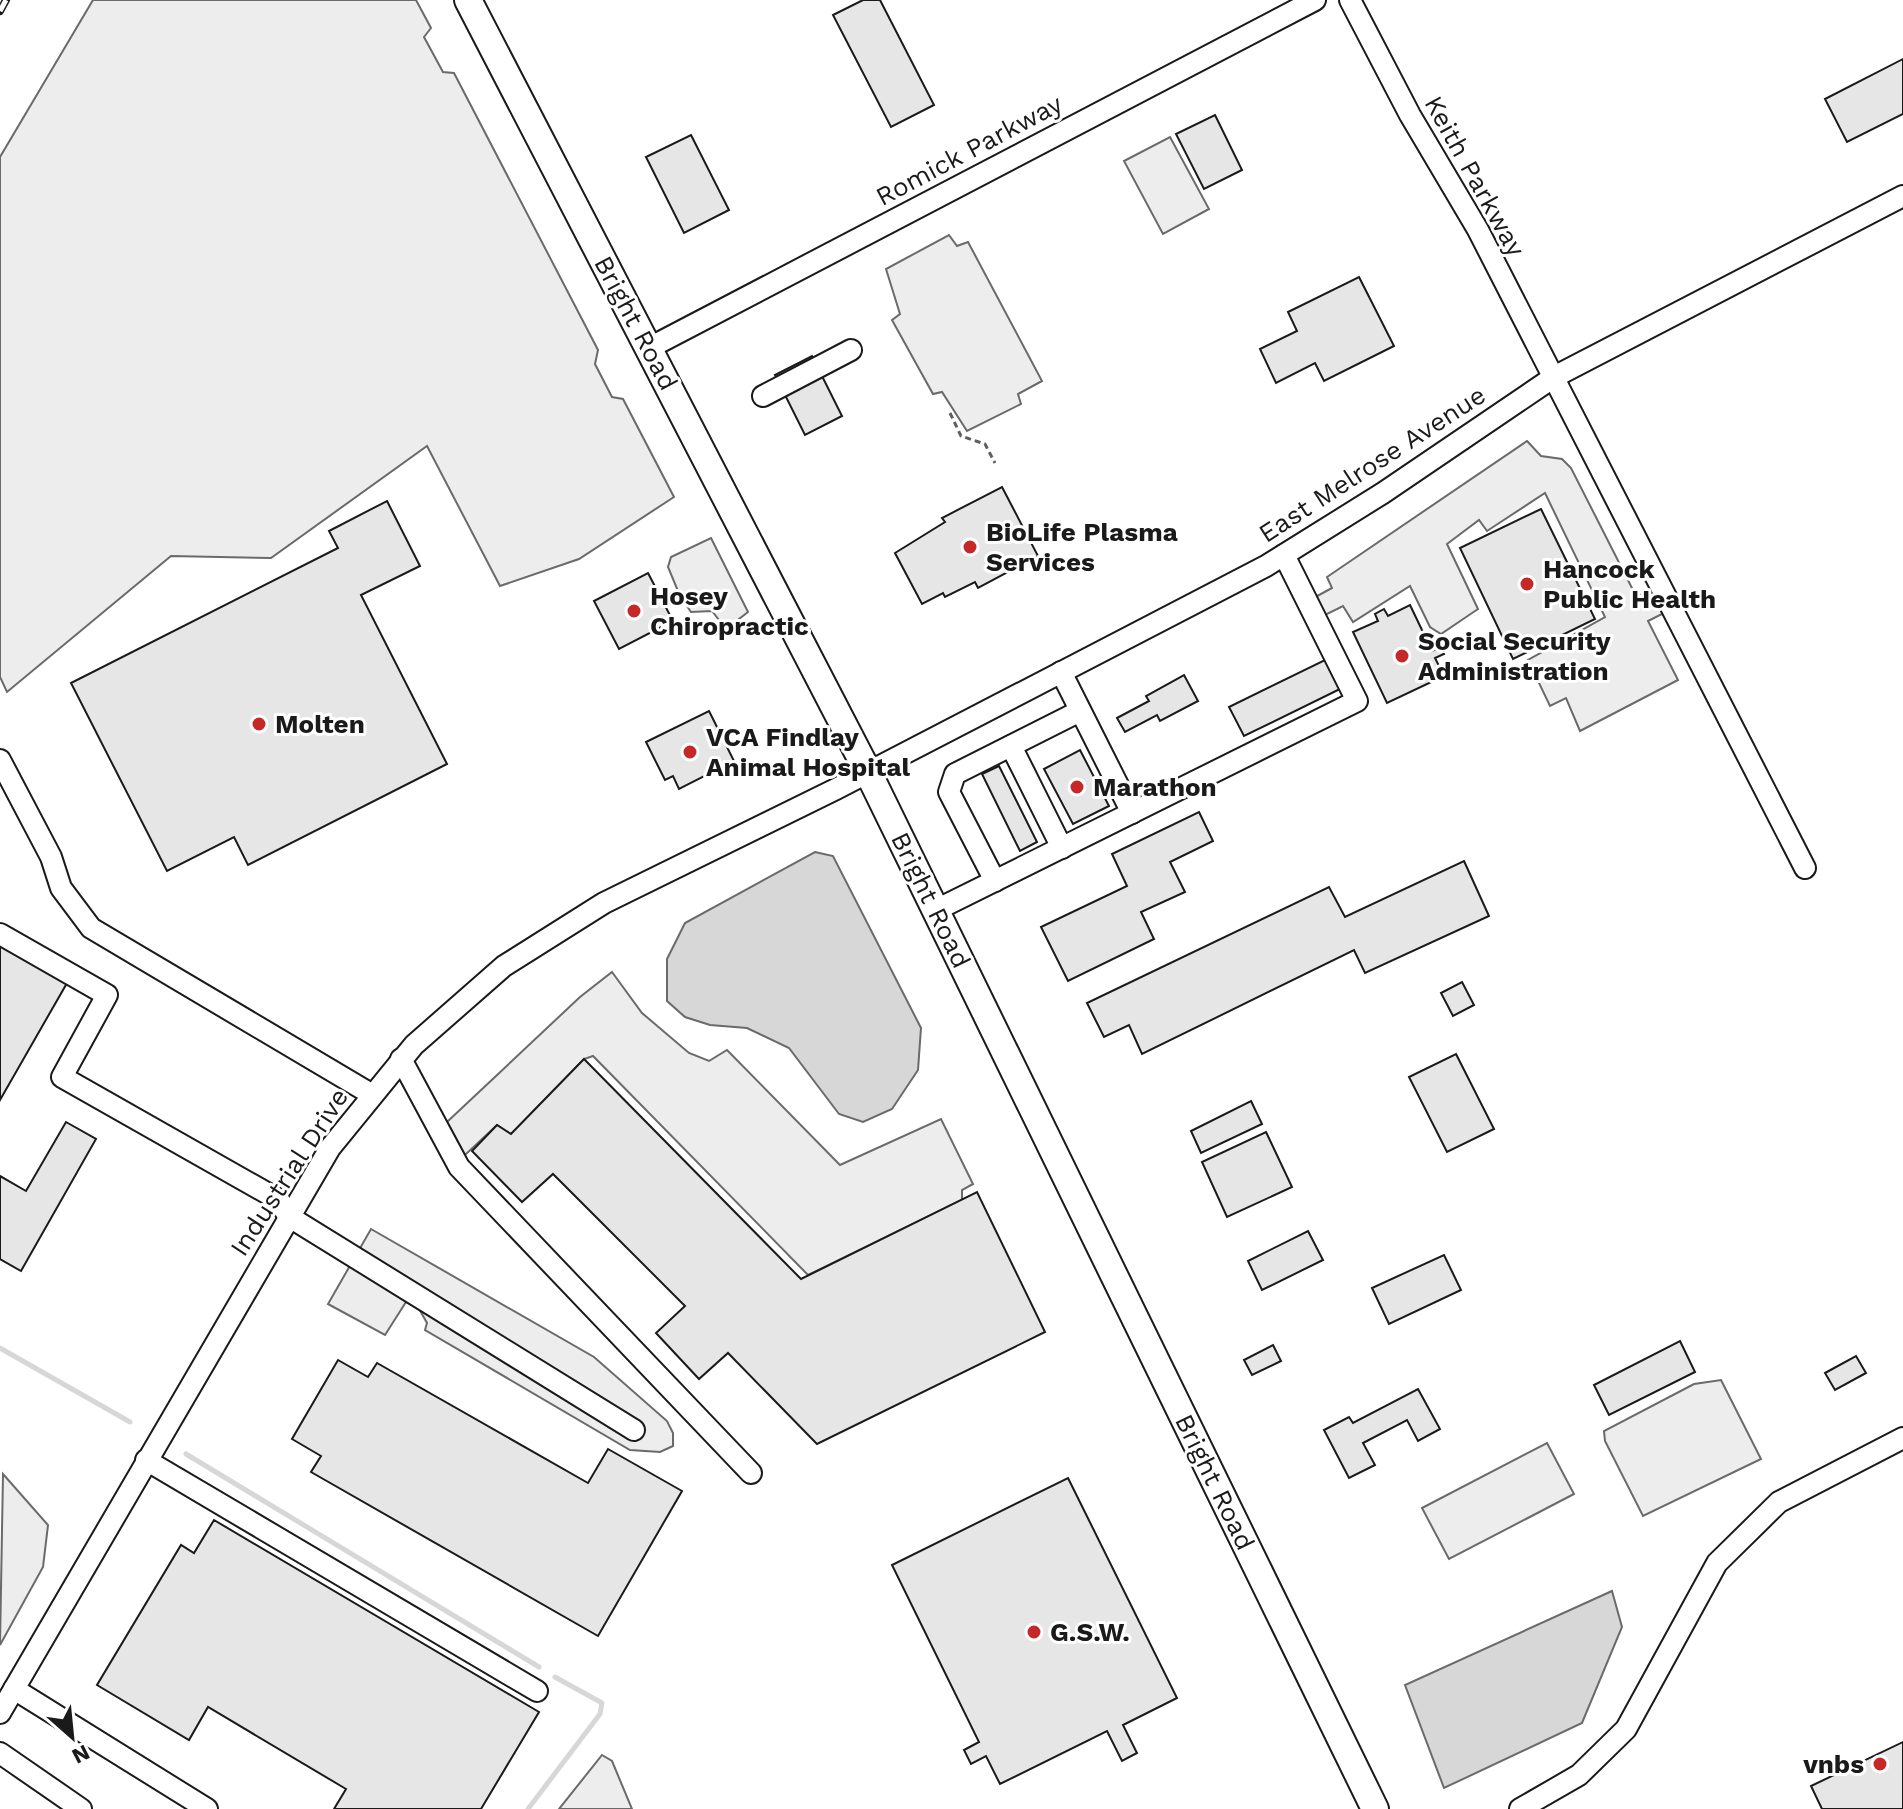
<svg xmlns="http://www.w3.org/2000/svg" width="1903" height="1809" font-family="'Work Sans',sans-serif">
<rect width="100%" height="100%" fill="#fff"/>
<g fill="#ededed" stroke="#6a6a6a" stroke-width="2">
<path d="M93,0H416L431,28L424,37L443,72L454,73L598,350L595,364L612,397L623,399L674,497L579,559L500,586L427,446L271,558L171,556L7,692L0,677V157Z"/>
<path d="M1170,137L1209,209L1163,234L1124,161Z"/>
<path d="M949,235L957,246L968,242L1042,381L1018,394L1021,404L967,431L942,392L933,394L892,320L900,314L886,269Z"/>
<path d="M1527,441L1541,456L1562,459L1571,468L1636,596L1662,588L1672,609L1648,621L1678,680L1580,731L1566,698L1550,706L1528,660L1605,617L1545,493L1487,531L1479,520L1447,544L1478,609L1441,634L1430,627L1410,586L1353,622L1343,606L1317,619L1308,601L1332,588L1327,577Z"/>
<path d="M711,538L748,612L726,629L712,611L691,612L680,596L668,567L671,557Z"/>
<path d="M612,972L642,1013L689,1053L709,1061L727,1050L840,1165L941,1119L973,1184L962,1190V1200L808,1275L593,1056L584,1059L511,1134L497,1125L465,1155L447,1122L580,997Z"/>
<path d="M371,1229L594,1357L667,1421L673,1433V1446L660,1452L630,1450L425,1330L427,1323L418,1307L406,1302L385,1335L328,1304Z"/>
<path d="M1721,1380L1761,1459L1643,1516L1605,1441L1604,1431L1694,1384Z"/>
<path d="M1547,1443L1574,1494L1449,1559L1422,1508Z"/>
<path d="M3,1474L48,1525L43,1567L0,1645Z"/>
<path d="M602,1755L612,1761L632,1809H559Z"/>
</g>
<g fill="#d7d7d7" stroke="#6a6a6a" stroke-width="2">
<path d="M815,852L833,856L921,1028L918,1070L892,1109L863,1122L839,1114L789,1048L747,1028L710,1025L685,1017L667,1001V959L685,923Z"/>
<path d="M1612,1591L1622,1627L1582,1723L1444,1788L1405,1685Z"/>
</g>
<g fill="none" stroke-linecap="round" stroke-linejoin="round">
<g stroke="#d7d7d7" stroke-width="5">
<path d="M0,1348L130,1422"/>
<path d="M186,1454L539,1667"/>
<path d="M528,1809L600,1714L602,1703L555,1677"/>
</g>
</g>
<g fill="#e6e6e6" stroke="#1a1a1a" stroke-width="2">
<path d="M863,0H880L934,105L891,127L833,15Z"/>
<path d="M1903,59V114L1847,142L1825,99Z"/>
<path d="M1215,115L1242,170L1204,189L1176,134Z"/>
<path d="M691,135L729,210L684,233L646,157Z"/>
<path d="M1359,277L1394,346L1324,381L1315,363L1276,383L1260,349L1297,331L1288,312Z"/>
<path d="M812,356L842,416L805,435L775,375Z"/>
<path d="M1002,487L1038,556L978,588L975,582L945,597L943,593L922,604L895,553L945,522L942,518Z"/>
<path d="M387,501L420,566L361,595L447,764L248,865L234,837L167,871L71,683L338,548L329,531Z"/>
<path d="M1541,509L1595,619L1513,659L1460,548Z"/>
<path d="M648,573L673,621L619,649L594,601Z"/>
<path d="M1410,605L1432,651L1441,647L1444,654L1435,658L1444,676L1387,703L1353,632L1378,621L1375,614L1384,609L1388,616Z"/>
<path d="M1327,659L1342,688L1244,736L1229,707Z"/>
<path d="M1184,675L1198,701L1160,721L1157,715L1125,732L1117,718L1149,701L1146,696Z"/>
<path d="M709,711L734,761L679,789L673,776L665,780L646,742Z"/>
<path d="M1080,750L1109,806L1073,824L1044,769Z"/>
<path d="M999,766L1037,842L1020,851L982,774Z"/>
<path d="M1199,812L1213,841L1170,862L1185,892L1141,912L1154,939L1068,981L1041,927L1127,886L1112,854Z"/>
<path d="M1464,861L1489,916L1365,973L1354,950L1142,1054L1129,1025L1104,1037L1087,1003L1329,887L1345,917Z"/>
<path d="M0,945L67,983L0,1100Z"/>
<path d="M1462,982L1474,1005L1453,1016L1441,993Z"/>
<path d="M1456,1054L1494,1129L1447,1152L1409,1077Z"/>
<path d="M584,1059L801,1279L977,1192L1045,1332L817,1444L728,1353L699,1379L656,1333L685,1306L553,1174L522,1202L472,1151L497,1125L511,1134Z"/>
<path d="M1251,1101L1262,1124L1201,1153L1191,1131Z"/>
<path d="M66,1122L96,1139L21,1271L0,1259V1176L26,1191Z"/>
<path d="M1266,1132L1292,1187L1227,1217L1202,1162Z"/>
<path d="M1308,1231L1323,1260L1262,1290L1248,1261Z"/>
<path d="M1444,1255L1461,1290L1389,1324L1372,1288Z"/>
<path d="M1680,1341L1695,1372L1609,1415L1594,1385Z"/>
<path d="M1273,1345L1281,1361L1252,1375L1244,1360Z"/>
<path d="M1856,1356L1866,1373L1835,1390L1825,1373Z"/>
<path d="M338,1360L368,1377L377,1363L588,1483L608,1449L682,1491L598,1636L311,1472L321,1456L292,1439Z"/>
<path d="M1418,1389L1440,1429L1418,1441L1407,1420L1363,1443L1375,1465L1349,1478L1324,1430L1349,1417L1353,1423Z"/>
<path d="M1068,1478L1177,1698L1123,1725L1137,1753L1122,1761L1107,1731L1000,1784L986,1756L971,1764L964,1750L979,1742L892,1565Z"/>
<path d="M214,1520L539,1712L481,1809H334L346,1789L208,1707L189,1740L97,1685L181,1545L194,1553Z"/>
<path d="M1903,1742V1809H1822L1811,1786Z"/>
</g>
<g fill="none" stroke-linecap="round" stroke-linejoin="round">
<g stroke="#1a1a1a" stroke-width="24">
<g id="minor">
<path d="M1350,0L1410,115L1478,230L1805,868"/>
<path d="M649,348L1315,0"/>
<path d="M763,396L851,350"/>
<path d="M1061,672L1132,813"/>
<path d="M1011,746L1062,848"/>
<path d="M0,760L51,857L61,888L91,928L371,1094"/>
<path d="M995,881L949,792L955,774L1080,711"/>
<path d="M936,910L1357,701L1284,555"/>
<path d="M0,934L107,995L62,1077L279,1200L288,1216L634,1430"/>
<path d="M401,1059L459,1167L751,1473"/>
<path d="M146,1460L537,1691"/>
<path d="M14,1689L207,1809"/>
<path d="M0,1713L330,1148L414,1045L504,966L604,903L836,789L1266,566L1383,493L1554,377L1903,196"/>
<path d="M0,1753L81,1809"/>
<path d="M1520,1809L1579,1775L1626,1729L1717,1563L1779,1502L1903,1438"/>
</g>
</g>
<g stroke="#1a1a1a" stroke-width="30">
<path id="major" d="M468,0L868,772L1375,1809"/>
</g>
<path stroke="#5f5f5f" stroke-width="3" stroke-dasharray="6 4" stroke-linecap="butt" d="M950,413L961,436L985,444L995,463"/>
<use href="#minor" stroke="#fff" stroke-width="20"/>
<use href="#major" stroke="#fff" stroke-width="26"/>
<g stroke="#1a1a1a" stroke-width="8">
<path id="rail" d="M0,11L6,0"/>
</g>
<use href="#rail" stroke="#fff" stroke-width="5" stroke-dasharray="15" stroke-linecap="butt"/>
</g>
<g fill="#c62828" stroke="#fff" stroke-width="3">
<circle cx="970" cy="547" r="8"/>
<circle cx="1527" cy="584" r="8"/>
<circle cx="634" cy="611" r="8"/>
<circle cx="1402" cy="656" r="8"/>
<circle cx="259" cy="724" r="8"/>
<circle cx="690" cy="752" r="8"/>
<circle cx="1077" cy="787" r="8"/>
<circle cx="1034" cy="1632" r="8"/>
<circle cx="1880" cy="1764" r="8"/>
</g>
<g text-anchor="middle" stroke-width="6" stroke-linejoin="round" paint-order="stroke">
<g font-size="26" fill="#1a1a1a" stroke="#fff">
<text transform="translate(969 150) rotate(-28)" y="9">Romick Parkway</text>
<text transform="translate(1475 176) rotate(61)" y="9">Keith Parkway</text>
<text transform="translate(636 323) rotate(62)" y="9">Bright Road</text>
<text transform="translate(1372 464) rotate(-33)" y="9">East Melrose Avenue</text>
<text transform="translate(931 900) rotate(64)" y="9">Bright Road</text>
<text transform="translate(289 1172) rotate(-57)" y="9">Industrial Drive</text>
<text transform="translate(1215 1482) rotate(64)" y="9">Bright Road</text>
</g>
<g font-size="26" font-weight="bold" fill="#1a1a1a" stroke="#fff" text-anchor="start">
<text x="986" y="541">BioLife Plasma<tspan x="986" dy="30">Services</tspan></text>
<text x="1543" y="578">Hancock<tspan x="1543" dy="30">Public Health</tspan></text>
<text x="650" y="605">Hosey<tspan x="650" dy="30">Chiropractic</tspan></text>
<text x="1418" y="650">Social Security<tspan x="1418" dy="30">Administration</tspan></text>
<text x="275" y="733">Molten</text>
<text x="706" y="746">VCA Findlay<tspan x="706" dy="30">Animal Hospital</tspan></text>
<text x="1093" y="796">Marathon</text>
<text x="1050" y="1641">G.S.W.</text>
<text x="1864" y="1773" text-anchor="end">vnbs</text>
</g>
</g>
<g transform="translate(72 1737) rotate(153)" stroke="#ffffff" stroke-width="6" paint-order="stroke">
<path d="M0-6L14 30L0 20L-14 30Z" fill="#1a1a1a"/>
<text y="-12" font-size="22" font-weight="bold" text-anchor="middle" fill="#1a1a1a">N</text>
</g>
</svg>
